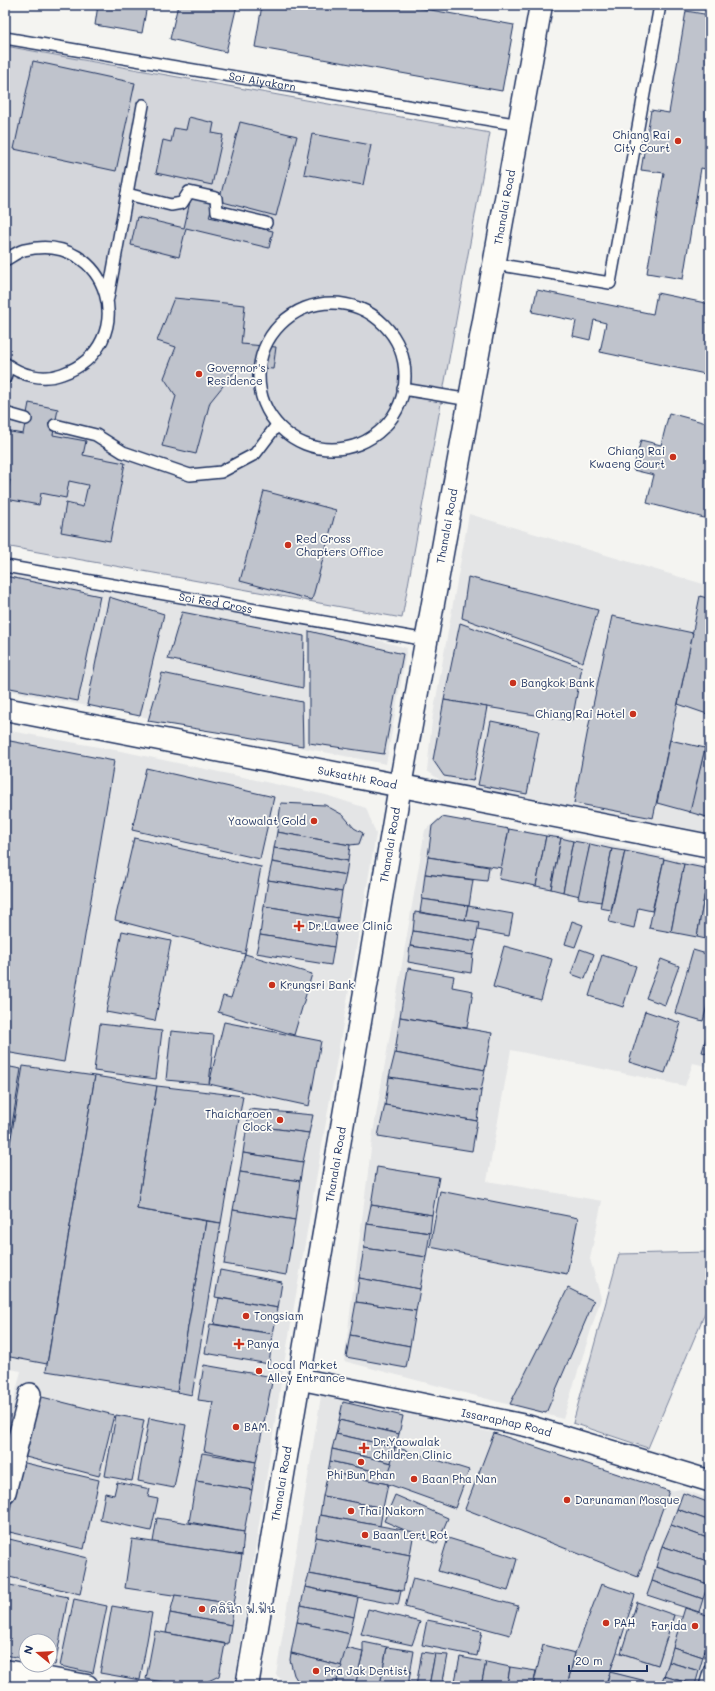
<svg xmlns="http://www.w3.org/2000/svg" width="715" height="1691" font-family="Mali,'Playpen Sans Thai',sans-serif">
<rect width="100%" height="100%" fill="#f4f4f1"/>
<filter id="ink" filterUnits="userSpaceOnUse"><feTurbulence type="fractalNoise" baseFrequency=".025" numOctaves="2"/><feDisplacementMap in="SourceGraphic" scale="8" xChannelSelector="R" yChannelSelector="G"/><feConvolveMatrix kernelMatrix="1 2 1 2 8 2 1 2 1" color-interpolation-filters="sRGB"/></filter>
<g filter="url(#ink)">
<g fill="#e4e5e6">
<path d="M469,514L710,586V833L443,782L427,771L432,721Z"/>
<path d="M5,573L366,637L407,648L386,764L5,690Z"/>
<path d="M5,730L126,752L326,795L366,808L376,834L283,1370L234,1686H142L29,1665H50V1641H26V1664L5,1660V1436L21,1371L5,1368Z"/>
<path d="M438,819L585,839L710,866V1067L693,1063L685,1086L511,1050L487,1181L602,1201L590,1259L601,1298L563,1419L344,1361L373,1133L425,830Z"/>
<path d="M322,1390L494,1433L465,1509L638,1577L669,1491L682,1489L710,1499V1686H289L276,1675Z"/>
</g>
<g fill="#d4d6db" stroke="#78829c">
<path d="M5,46L490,133L402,618L5,546Z"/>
<path d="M710,1252V1301L648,1448L573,1423L619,1254Z"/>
<path d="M674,1615L683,1617L661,1686L610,1672L617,1652L658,1665Z"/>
</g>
<g fill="#bfc3cc" stroke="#1b2f5e">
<path d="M98,5H147L142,33L95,25Z"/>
<path d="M178,5H237L226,52L170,39Z"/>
<path d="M262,5H420V8L514,25L502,91L255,47Z"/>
<path d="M686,11L710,15V170L701,168L683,279L647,273L664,173L641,170L651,110L669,113Z"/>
<path d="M33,61L135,83L116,171L14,149Z"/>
<path d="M189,117L214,123L212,133L223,135L212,185L156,173L163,140L171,142L174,128L186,130Z"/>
<path d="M240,122L297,136L276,216L219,201Z"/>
<path d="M312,134L371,145L363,185L304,174Z"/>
<path d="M191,197L213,202L209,217L273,231L269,248L186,228L179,257L131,245L137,217L184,228Z"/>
<path d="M537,290L653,314L657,293L710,304V375L600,352L606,323L594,320L590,340L573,336L576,321L532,312Z"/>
<path d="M174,298L245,305L241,344L276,347L273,369L239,366L210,402L196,454L162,446L176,396L164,378L176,347L157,341Z"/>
<path d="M29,403L58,409L53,435L86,441L83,455L125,463L110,541L61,532L66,503L83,507L88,485L69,481L66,498L41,493L39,505L6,499L10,480L5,479V431L23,434Z"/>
<path d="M669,413L710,424V511L708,519L647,503L654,475L633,470L641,440L661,445Z"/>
<path d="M264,491L336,510L312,600L240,581Z"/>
<path d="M5,576L100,596L78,701L5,687Z"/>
<path d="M468,577L598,610L583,662L462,618Z"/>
<path d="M700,596L710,599V715L678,704Z"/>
<path d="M109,597L164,614L140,716L87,705Z"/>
<path d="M182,612L304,636L303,688L168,659Z"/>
<path d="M612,616L693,633L653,818L574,803L589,724Z"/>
<path d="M460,623L582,667L572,721L444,700Z"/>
<path d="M309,631L403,654L384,754L309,743Z"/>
<path d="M162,673L302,702L303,746L148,721Z"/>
<path d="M444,700L487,707L473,781L444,776L433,760Z"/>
<path d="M491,721L539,731L527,794L478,785Z"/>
<path d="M709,732L710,733V818L689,812Z"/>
<path d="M5,740L114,761L64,1062L5,1052Z"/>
<path d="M670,740L705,748L690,812L657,803Z"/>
<path d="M146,768L274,797L260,859L132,830Z"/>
<path d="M281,803L325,805L343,815L354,828L363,833L359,844L350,845L277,832Z"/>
<path d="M442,817L509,829L502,868L428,857L432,826Z"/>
<path d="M509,829L546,836L536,886L499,879Z"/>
<path d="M277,832L350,845L348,861L274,848Z"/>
<path d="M546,836L561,838L551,889L536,886Z"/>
<path d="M134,838L261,867L245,954L115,920Z"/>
<path d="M561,838L573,841L563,892L551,889Z"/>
<path d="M573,841L590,844L580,896L563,892Z"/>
<path d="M590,844L612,849L601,902L578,898Z"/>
<path d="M274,848L348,861L346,875L272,862Z"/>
<path d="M612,849L625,851L611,910L600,908Z"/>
<path d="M625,851L664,859L652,911L638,908L634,928L609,922Z"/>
<path d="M428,857L489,867L487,881L425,874Z"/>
<path d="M664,859L684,864L671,932L649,928Z"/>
<path d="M272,862L346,875L342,892L268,880Z"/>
<path d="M684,864L709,869L697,937L671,932Z"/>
<path d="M709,869H710V940L697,937Z"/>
<path d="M425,874L473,880L469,906L422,899Z"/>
<path d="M268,880L342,892L338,918L264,906Z"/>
<path d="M422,899L468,906L465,920L420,912Z"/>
<path d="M264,906L338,918L334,947L260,935Z"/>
<path d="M468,906L513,914L509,936L477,930L479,922L465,920Z"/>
<path d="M415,912L479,922L476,941L413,931Z"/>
<path d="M572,921L583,925L575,947L565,944Z"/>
<path d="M122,931L171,941L155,1021L106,1012Z"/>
<path d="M413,931L476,941L473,955L410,946Z"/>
<path d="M260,935L334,947L331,965L256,953Z"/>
<path d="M410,946L473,955L471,973L408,962Z"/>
<path d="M504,946L552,959L541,1000L493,987Z"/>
<path d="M580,949L594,954L585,979L571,974Z"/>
<path d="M693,950L710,955V995L703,1021L675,1013Z"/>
<path d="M245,954L312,974L294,1035L218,1012L223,996L231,998Z"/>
<path d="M602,955L636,966L623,1007L589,996Z"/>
<path d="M661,959L679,966L665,1005L646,998Z"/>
<path d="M408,968L454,976L452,987L473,991L467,1028L400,1017Z"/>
<path d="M645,1011L681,1023L665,1073L629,1062Z"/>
<path d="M400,1017L492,1033L485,1070L395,1053Z"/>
<path d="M224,1022L321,1041L309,1106L209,1084Z"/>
<path d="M100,1024L162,1031L156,1079L94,1071Z"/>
<path d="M710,1025V1054L702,1052Z"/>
<path d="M171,1031L214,1035L209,1084L166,1080Z"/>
<path d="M395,1053L485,1070L481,1091L389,1077Z"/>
<path d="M5,1066L21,1069L5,1168Z"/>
<path d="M23,1066L95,1076L47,1364L5,1356V1174Z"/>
<path d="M95,1076L157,1086L137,1209L206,1221L177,1392L46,1371Z"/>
<path d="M389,1077L481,1091L477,1121L385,1105Z"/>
<path d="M157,1086L243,1096L221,1223L137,1209Z"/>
<path d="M385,1105L477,1121L472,1151L378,1136Z"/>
<path d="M249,1109L313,1115L309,1133L247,1125Z"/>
<path d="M247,1125L309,1133L303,1162L243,1153Z"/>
<path d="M243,1153L303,1162L300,1181L240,1172Z"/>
<path d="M377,1167L439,1177L432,1215L371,1205Z"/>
<path d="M240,1172L300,1181L295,1220L233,1210Z"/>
<path d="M440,1191L578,1218L567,1274L430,1247Z"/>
<path d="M371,1205L432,1215L430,1233L367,1224Z"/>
<path d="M233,1210L295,1220L286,1275L224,1264Z"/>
<path d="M206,1221L221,1223L192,1395L177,1392Z"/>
<path d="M367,1224L430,1233L426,1257L364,1248Z"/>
<path d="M364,1248L426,1257L420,1289L359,1278Z"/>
<path d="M220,1270L282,1282L278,1308L215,1297Z"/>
<path d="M359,1278L420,1289L416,1311L356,1302Z"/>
<path d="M568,1288L594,1301L546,1413L510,1404Z"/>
<path d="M219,1298L278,1308L273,1334L214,1324Z"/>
<path d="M356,1302L416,1311L410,1346L350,1335Z"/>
<path d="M210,1324L273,1334L269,1364L205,1353Z"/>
<path d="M350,1335L410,1346L406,1368L346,1357Z"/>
<path d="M204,1365L273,1377L256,1462L204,1451L213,1402L198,1400Z"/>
<path d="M5,1387L10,1388L5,1412Z"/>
<path d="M30,1394L114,1415L99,1476L14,1454Z"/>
<path d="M343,1402L403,1416L399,1434L339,1420Z"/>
<path d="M116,1415L144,1420L132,1481L105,1476Z"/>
<path d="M149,1418L186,1425L174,1488L138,1481Z"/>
<path d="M339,1420L399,1434L395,1447L336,1434Z"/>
<path d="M494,1433L669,1491L638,1577L465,1509Z"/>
<path d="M336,1434L395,1447L392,1463L332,1449Z"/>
<path d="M395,1447L469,1470L455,1508L388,1484L328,1472L330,1461L388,1474Z"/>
<path d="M332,1449L392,1463L388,1474L330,1461Z"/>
<path d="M202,1453L256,1462L252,1490L196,1481Z"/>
<path d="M21,1462L99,1480L84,1549L5,1531Z"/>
<path d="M328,1472L388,1484L383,1508L323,1496Z"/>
<path d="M196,1481L252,1490L244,1532L189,1522Z"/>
<path d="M117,1482L150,1489L148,1497L158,1499L151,1531L100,1520L105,1493L114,1495Z"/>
<path d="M683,1493L710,1503V1521L677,1509Z"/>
<path d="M395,1495L448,1518L437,1544L384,1521Z"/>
<path d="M323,1496L383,1508L380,1526L320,1515Z"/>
<path d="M677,1509L710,1521V1539L671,1525Z"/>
<path d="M320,1515L414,1532L410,1555L316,1537Z"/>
<path d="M157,1518L244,1532L242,1555L153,1542Z"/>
<path d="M671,1525L710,1539V1562L662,1546Z"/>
<path d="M316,1537L410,1555L403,1591L309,1574Z"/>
<path d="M5,1538L88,1558L80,1594L5,1576Z"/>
<path d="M448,1538L517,1559L508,1591L438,1571Z"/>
<path d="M132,1539L242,1555L234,1604L125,1588Z"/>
<path d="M662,1546L710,1562V1578L708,1584L656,1567Z"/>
<path d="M656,1567L708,1584L703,1599L652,1581Z"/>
<path d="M309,1574L401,1591L398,1605L305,1587Z"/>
<path d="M413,1578L518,1606L510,1635L405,1607Z"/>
<path d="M652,1581L703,1599L699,1612L647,1595Z"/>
<path d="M5,1584L68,1597L55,1665L50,1664V1641H26V1659L5,1655Z"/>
<path d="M601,1584L635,1595L617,1652L605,1686H567L575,1653Z"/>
<path d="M305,1587L358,1598L354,1617L301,1605Z"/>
<path d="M175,1595L234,1604L231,1625L170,1613Z"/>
<path d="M74,1599L107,1606L93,1673L60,1666Z"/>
<path d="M637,1602L674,1615L658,1665L621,1653Z"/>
<path d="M301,1605L354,1617L350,1634L297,1622Z"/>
<path d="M112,1606L152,1613L140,1680L100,1673Z"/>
<path d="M685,1608L710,1616V1636L703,1657L673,1647Z"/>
<path d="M368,1609L420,1622L412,1645L361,1634Z"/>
<path d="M170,1613L231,1625L228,1644L166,1633Z"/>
<path d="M427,1620L482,1631L477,1656L422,1645Z"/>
<path d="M297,1622L350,1634L342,1666L291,1653Z"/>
<path d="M155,1631L225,1644L219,1676L198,1686H184L146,1679Z"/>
<path d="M363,1642L387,1647L380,1686H355L363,1652Z"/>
<path d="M543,1645L575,1653L567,1686H533Z"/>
<path d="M387,1647L414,1651L408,1686H380Z"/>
<path d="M673,1647L703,1657L699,1671L669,1662Z"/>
<path d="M346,1648L363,1652L355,1686H335Z"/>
<path d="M422,1652L435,1654L429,1686H416Z"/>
<path d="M291,1653L342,1666L335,1686H312L299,1683L294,1675L290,1660Z"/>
<path d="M435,1654L448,1655L442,1686H429Z"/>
<path d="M460,1657L486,1662L481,1686H454Z"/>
<path d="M486,1662L510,1667L507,1686H481Z"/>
<path d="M669,1662L699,1671L695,1685L664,1676Z"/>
<path d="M510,1667L536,1671L533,1686H507Z"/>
<path d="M610,1672L650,1682L649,1686H606Z"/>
<path d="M664,1676L695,1685L660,1686Z"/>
</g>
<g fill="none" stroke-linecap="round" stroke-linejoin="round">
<g stroke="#1b2f5e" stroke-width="14">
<g id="service">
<path id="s1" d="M5,38L520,125"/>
<path d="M127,194L171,205L182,203L189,192L216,198L217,211L266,223"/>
<path d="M5,260C11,257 17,252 24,250C109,229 143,346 62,374C43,381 22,376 5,363"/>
<path d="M495,264L610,283L660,5"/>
<path d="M108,298L143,105"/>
<circle cx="332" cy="376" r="73"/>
<path d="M5,378L8,366"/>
<path d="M403,389L470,400"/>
<path d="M5,413L26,419"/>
<path d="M55,425L96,435L123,452L190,475L221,472L255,454L277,425"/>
<path id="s2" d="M5,566L427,640"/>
<path d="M705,1686L710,1669"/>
</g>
</g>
<g stroke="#1b2f5e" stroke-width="24">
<g id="minor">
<path id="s3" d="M300,1379L528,1426L710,1481"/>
<path d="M5,1492L30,1394"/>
</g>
</g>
<g stroke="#1b2f5e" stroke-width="25">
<g id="tertiary">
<path id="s4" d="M5,709L710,846"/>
<path d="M5,1671L87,1686"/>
<path id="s5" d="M247,1686L400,786L541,5"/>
</g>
</g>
<use href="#service" stroke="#fdfcf7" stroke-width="11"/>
<use href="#minor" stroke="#fdfcf7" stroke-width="21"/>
<use href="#tertiary" stroke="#fdfcf7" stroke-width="22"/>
</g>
</g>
<g fill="#c8321e" stroke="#fdfcf7" stroke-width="1.5">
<circle cx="678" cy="141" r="4"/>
<circle cx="199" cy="374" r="4"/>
<circle cx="673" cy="457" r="4"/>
<circle cx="288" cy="545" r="4"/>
<circle cx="513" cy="683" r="4"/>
<circle cx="633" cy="714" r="4"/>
<circle cx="314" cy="821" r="4"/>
<path d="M297 920h4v4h4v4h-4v4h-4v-4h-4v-4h4z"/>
<circle cx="272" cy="985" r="4"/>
<circle cx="280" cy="1120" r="4"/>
<circle cx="246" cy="1316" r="4"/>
<path d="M237 1338h4v4h4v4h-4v4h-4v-4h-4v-4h4z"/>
<circle cx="259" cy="1371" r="4"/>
<circle cx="236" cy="1427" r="4"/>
<path d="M362 1442h4v4h4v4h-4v4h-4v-4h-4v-4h4z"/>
<circle cx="361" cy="1462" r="4"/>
<circle cx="414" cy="1479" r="4"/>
<circle cx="567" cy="1500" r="4"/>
<circle cx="351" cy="1511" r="4"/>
<circle cx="365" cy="1535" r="4"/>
<circle cx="202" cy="1609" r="4"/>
<circle cx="606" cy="1623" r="4"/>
<circle cx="695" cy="1626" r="4"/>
<circle cx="316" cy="1671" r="4"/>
</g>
<g text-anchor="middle" stroke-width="3.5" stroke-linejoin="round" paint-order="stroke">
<g font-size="11" fill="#1b2f5e" stroke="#fdfcf7">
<text dy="4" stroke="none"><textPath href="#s1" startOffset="261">Soi Aiyakarn</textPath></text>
<text dy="4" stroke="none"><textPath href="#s5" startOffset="1501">Thanalai Road</textPath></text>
<text dy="4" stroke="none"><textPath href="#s5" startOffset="1177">Thanalai Road</textPath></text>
<text dy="4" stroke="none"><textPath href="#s2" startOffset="214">Soi Red Cross</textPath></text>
<text dy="4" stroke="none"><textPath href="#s4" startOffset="359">Suksathit Road</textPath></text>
<text dy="4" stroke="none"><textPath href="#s5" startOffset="853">Thanalai Road</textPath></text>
<text dy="4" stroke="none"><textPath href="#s5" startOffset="529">Thanalai Road</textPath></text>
<text dy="4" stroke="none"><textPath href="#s3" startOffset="211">Issaraphap Road</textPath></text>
<text dy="4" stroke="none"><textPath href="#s5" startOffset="205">Thanalai Road</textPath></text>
</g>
<g font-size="11" fill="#1b2f5e" stroke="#fdfcf7" text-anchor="start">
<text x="670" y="139" text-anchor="end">Chiang Rai<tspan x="670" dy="13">City Court</tspan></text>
<text x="207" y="372">Governor's<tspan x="207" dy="13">Residence</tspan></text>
<text x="665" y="455" text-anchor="end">Chiang Rai<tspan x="665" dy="13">Kwaeng Court</tspan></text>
<text x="296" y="543">Red Cross<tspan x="296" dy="13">Chapters Office</tspan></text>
<text x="521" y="687">Bangkok Bank</text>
<text x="625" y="718" text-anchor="end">Chiang Rai Hotel</text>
<text x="306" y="825" text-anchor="end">Yaowalat Gold</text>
<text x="308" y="930">Dr.Lawee Clinic</text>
<text x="280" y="989">Krungsri Bank</text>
<text x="272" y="1118" text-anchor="end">Thaicharoen<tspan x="272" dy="13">Clock</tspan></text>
<text x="254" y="1320">Tongsiam</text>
<text x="247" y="1348">Panya</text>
<text x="267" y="1369">Local Market<tspan x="267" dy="13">Alley Entrance</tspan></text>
<text x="244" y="1431">BAM.</text>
<text x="373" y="1446">Dr.Yaowalak<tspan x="373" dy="13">Children Clinic</tspan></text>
<text x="361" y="1479" text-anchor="middle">Phi Bun Phan</text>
<text x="422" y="1483">Baan Pha Nan</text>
<text x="575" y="1504">Darunaman Mosque</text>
<text x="359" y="1515">Thai Nakorn</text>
<text x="373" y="1539">Baan Lert Rot</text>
<text x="210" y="1613">คลินิก ฟ.ฟัน</text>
<text x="614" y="1627">PAH</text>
<text x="687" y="1630" text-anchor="end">Farida</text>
<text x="324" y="1675">Pra Jak Dentist</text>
</g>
</g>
<rect width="715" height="1691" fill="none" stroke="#fdfcf7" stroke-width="20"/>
<rect x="10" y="10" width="695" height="1671" fill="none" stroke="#1b2f5e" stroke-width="1.5" filter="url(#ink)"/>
<g transform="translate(38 1653) rotate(288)"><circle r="19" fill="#fdfcf7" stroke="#a3aaba"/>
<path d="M0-3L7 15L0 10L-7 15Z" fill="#c8321e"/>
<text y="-6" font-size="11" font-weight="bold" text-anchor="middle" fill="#1b2f5e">N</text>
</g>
<path d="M569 1665v6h78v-6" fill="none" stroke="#1b2f5e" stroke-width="2"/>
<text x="575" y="1665" font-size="12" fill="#1b2f5e" stroke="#fdfcf7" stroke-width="3" paint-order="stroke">20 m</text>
</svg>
